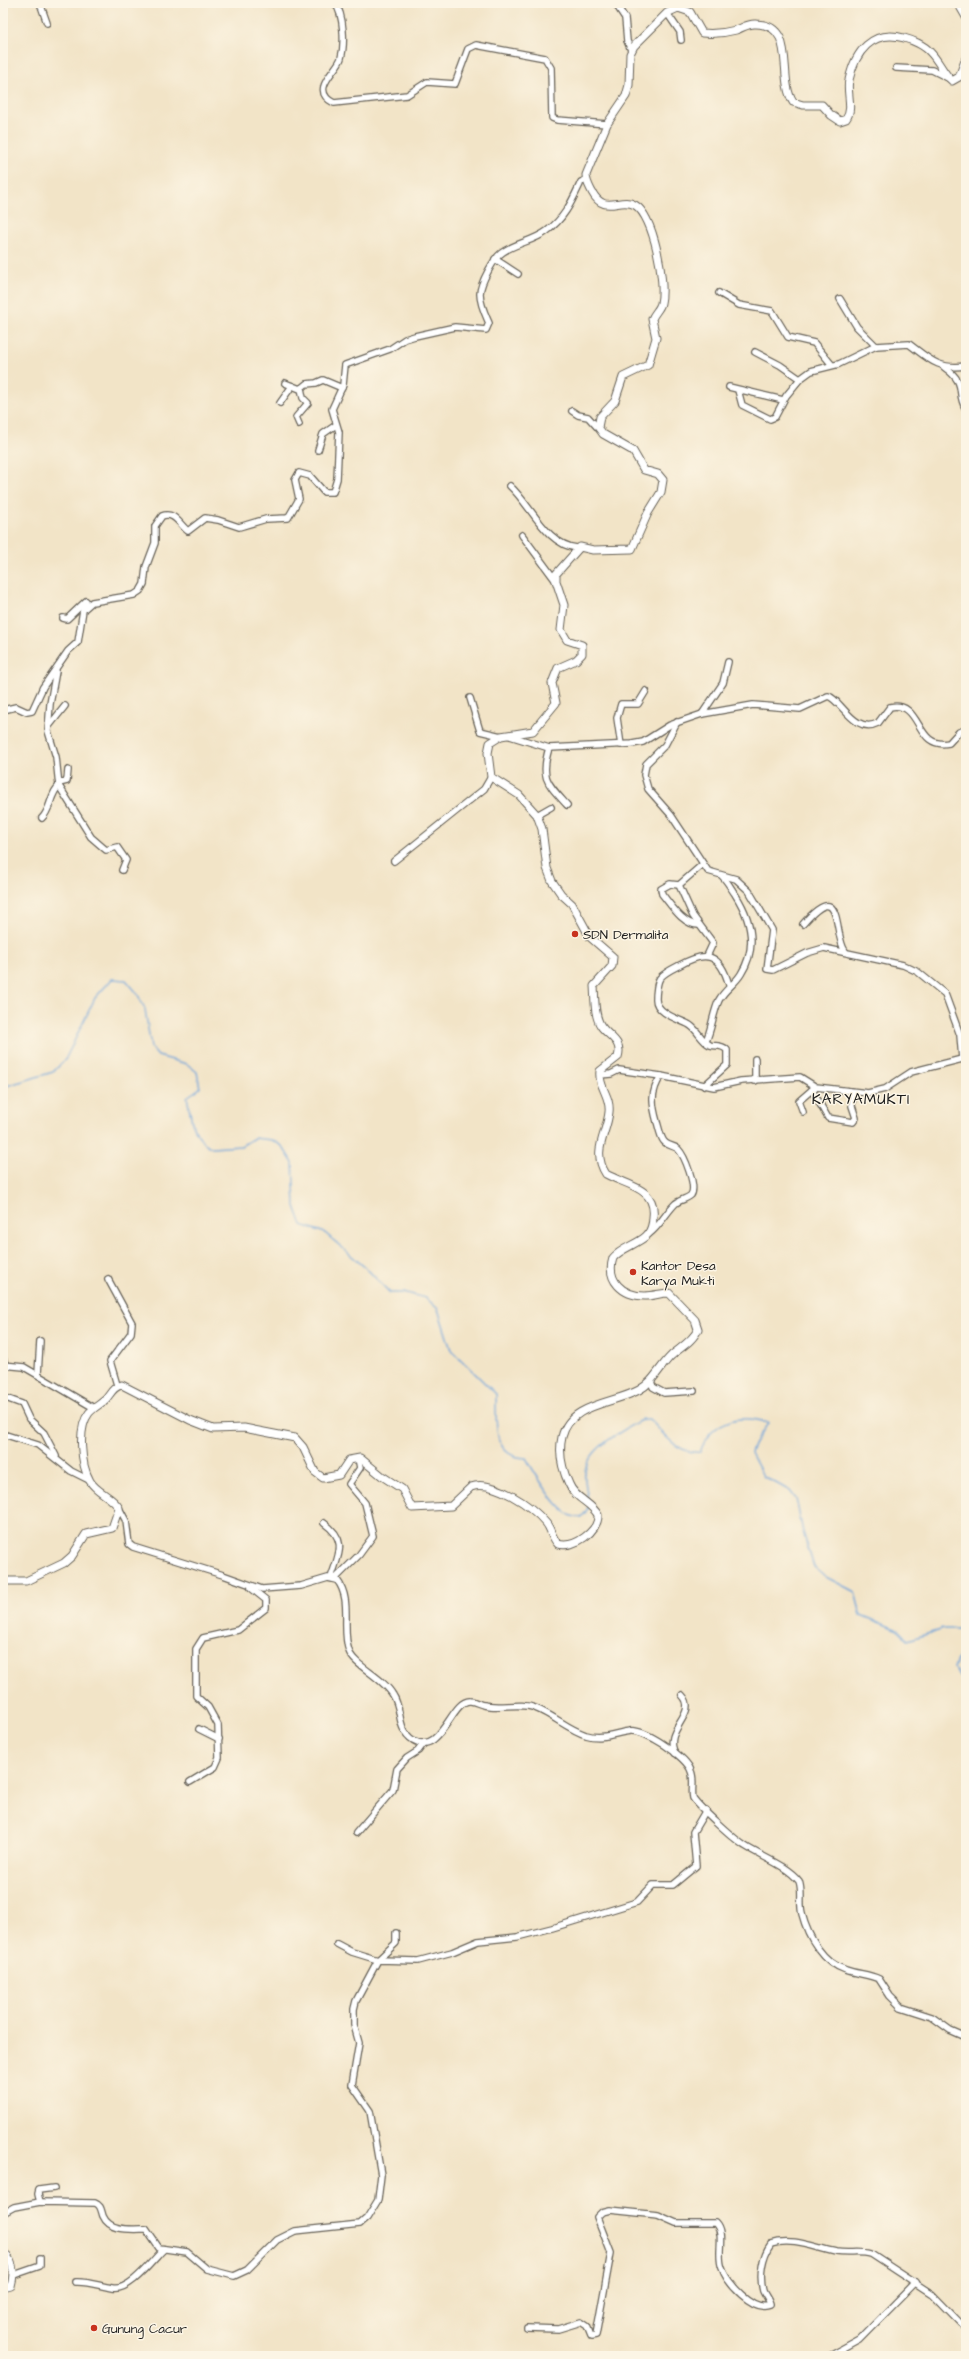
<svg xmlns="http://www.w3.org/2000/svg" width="969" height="2359" font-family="'Architects Daughter',sans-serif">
<rect width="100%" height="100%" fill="#fcf5e5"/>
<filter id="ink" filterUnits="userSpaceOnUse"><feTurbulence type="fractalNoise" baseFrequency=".025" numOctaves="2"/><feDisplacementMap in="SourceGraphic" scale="8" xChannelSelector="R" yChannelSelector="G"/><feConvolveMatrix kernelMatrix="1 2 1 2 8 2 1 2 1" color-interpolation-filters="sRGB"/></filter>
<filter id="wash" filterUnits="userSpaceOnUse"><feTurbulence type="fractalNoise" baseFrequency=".012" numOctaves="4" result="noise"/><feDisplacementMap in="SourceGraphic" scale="16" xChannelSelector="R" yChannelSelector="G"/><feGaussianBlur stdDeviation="0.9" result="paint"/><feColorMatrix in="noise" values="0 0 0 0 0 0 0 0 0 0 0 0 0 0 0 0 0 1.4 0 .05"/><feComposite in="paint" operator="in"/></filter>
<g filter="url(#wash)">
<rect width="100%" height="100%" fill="#f2e4c7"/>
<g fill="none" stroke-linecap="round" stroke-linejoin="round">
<g stroke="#6ba2d9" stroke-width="1.5">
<path d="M3,1087L53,1072L65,1060L95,998L112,979L126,980L137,993L145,1009L151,1048L158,1056L187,1064L197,1072L200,1088L187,1097L193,1127L202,1141L212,1148L241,1146L254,1138L272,1140L282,1146L293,1163L295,1206L302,1225L325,1233L367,1269L390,1293H406L426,1298L438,1309L451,1350L496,1394C497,1420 490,1457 526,1458C532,1468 575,1545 588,1507"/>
<path d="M588,1501C587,1490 582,1474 587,1464C597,1443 624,1430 643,1419H649C665,1434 676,1454 700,1452C711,1421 739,1413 768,1423C762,1434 754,1441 751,1453L763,1476L790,1491L796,1499L803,1532L814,1567L826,1577L855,1592L861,1615L898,1630L908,1640L943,1629H964V1641L954,1668L960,1678L966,1676"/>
</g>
</g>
</g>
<g filter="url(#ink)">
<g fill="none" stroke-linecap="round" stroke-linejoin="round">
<g stroke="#676258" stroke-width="8">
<g id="minor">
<path d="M40,3L47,23"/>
<path d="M335,3C344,15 345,44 341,58C338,70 308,90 334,103L407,95L427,82L455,84L468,49L476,45L545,58L551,68L552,118L557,120L607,124"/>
<path d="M615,3L625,18L627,41L631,50"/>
<path d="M667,13L680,32L681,40"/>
<path d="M896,68L932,70L948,78"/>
<path d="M495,259L518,274"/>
<path d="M719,293L739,305L772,311L788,337L814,343L832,365"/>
<path d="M840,299L857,327L876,346"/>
<path d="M755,352L780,365L800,379"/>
<path d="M944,367C969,385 955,392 966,409"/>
<path d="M285,383L300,389L306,384L316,383L323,380L342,388"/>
<path d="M729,387L783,400"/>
<path d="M738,390L742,405L770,419L775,417L786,396L800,379L811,371L839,364L876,346L909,344C929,359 938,370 966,366"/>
<path d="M280,403L292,386"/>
<path d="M572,411L578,415L588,417L599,429"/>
<path d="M299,424L296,417L308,403L303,398L301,388"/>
<path d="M318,450L323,434L336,425"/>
<path d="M510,486C531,505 546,545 577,548"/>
<path d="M522,535L556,581"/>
<path d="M63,618L67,619L86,601"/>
<path d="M56,671L50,704L48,731L56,757L59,786L91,837L106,850L117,847L126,860L122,870"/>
<path d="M470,698L480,731L501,736"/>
<path d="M3,710L16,707L27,712L32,711L43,687L68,651L78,642L83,610L92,602L134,595L140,591L144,584L146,567L155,543V526L162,516C174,511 180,525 188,531L205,518L218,520L239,527L266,519L288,518L299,499L295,480L299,473L310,476L324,492H333L337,479L339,432L332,409L343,385L345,365L390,349L405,339L415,336L455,327L486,330L489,323C485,314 480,304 480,294C480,284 494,257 503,252C516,243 534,241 547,231C565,218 572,201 581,182L586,180"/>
<path d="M702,714L723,683L728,662"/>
<path d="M677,722L665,745L646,764L644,775L648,789L671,815L708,871L736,879L749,891L772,930L767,969L773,970L807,953L824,948L903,965L918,972L945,994L960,1035L962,1059"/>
<path d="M49,726L65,706"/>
<path d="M507,735L549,748L632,744L643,742L670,725L702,714L753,705L800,709L828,696C841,699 854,735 878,723L890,707C923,700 914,750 949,743L959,732L966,730"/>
<path d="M621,745L617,718L621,704H638L646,691"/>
<path d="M549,748C540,778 547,783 567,805"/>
<path d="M59,783L67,781L68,770"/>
<path d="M537,815L551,807"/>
<path d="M42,818C51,810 50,793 59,786"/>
<path d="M394,861L484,789L491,777"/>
<path d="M703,864L679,885L693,916L713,943L707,956"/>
<path d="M679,885L670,884L661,889L662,894C671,905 683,925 699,925"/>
<path d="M803,924C844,876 833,935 845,951"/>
<path d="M706,1041C712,1028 713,1013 719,1000C725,989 735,984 741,974C758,947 751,919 735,894C730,887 728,882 722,876"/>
<path d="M600,1075L611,1074L619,1070L661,1076"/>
<path d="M755,1081V1059"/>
<path d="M704,1086L727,1065V1050C721,1044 716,1047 710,1045C701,1041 697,1028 688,1024C678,1019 656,1013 656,999C656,994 657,982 660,978C664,973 672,969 678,966C706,950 720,953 729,985"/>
<path d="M812,1090L828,1118L853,1122L856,1118L852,1106L853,1092"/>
<path d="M803,1112L799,1101L814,1088"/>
<path d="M649,1234C660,1226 665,1214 675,1204C679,1200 687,1199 691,1195C697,1187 685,1156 678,1149C673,1145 666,1146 663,1140C660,1135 659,1128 657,1122C652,1104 650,1093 661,1076L714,1087L741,1081L800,1077L816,1087L868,1093L885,1089L911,1072L966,1058"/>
<path d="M108,1279L132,1323L131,1333L110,1361L117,1385"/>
<path d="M3,1358L5,1364"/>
<path d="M3,1365L24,1367L94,1408"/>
<path d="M38,1374L40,1341"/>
<path d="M651,1381L653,1387L664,1393L694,1391"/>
<path d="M3,1397L22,1404L29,1419L44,1433L56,1456"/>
<path d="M3,1434L38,1445L71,1471L89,1480"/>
<path d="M119,1508L126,1521L129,1544L133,1547L223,1575L262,1589L301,1586L328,1578L337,1580C353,1600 341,1629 349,1651C354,1666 383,1677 393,1695C403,1710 396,1729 413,1740C441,1757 451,1700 470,1701C475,1701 480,1705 484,1705C500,1709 521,1702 535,1708C553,1715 568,1729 586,1735C603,1740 614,1733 630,1731C645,1729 687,1757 691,1771C695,1780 691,1789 693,1798C699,1807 735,1840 745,1846C762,1857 786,1865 799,1881C803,1892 799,1903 802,1914C808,1937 823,1963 846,1970C857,1974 869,1974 879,1979L890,1996L901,2007L932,2017L950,2030L966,2037"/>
<path d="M324,1523C349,1541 338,1555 331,1578"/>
<path d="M335,1579L359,1555L373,1536L365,1503L349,1484L360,1468L358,1458"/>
<path d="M3,1619V1627"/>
<path d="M199,1729L219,1739"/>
<path d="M675,1753C662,1730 700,1713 682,1695"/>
<path d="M190,1782L215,1767L219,1758L218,1725L208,1707L196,1696V1649L203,1638L238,1630L266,1608V1600L251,1588"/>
<path d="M356,1833L393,1790L397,1769L407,1758L418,1751L424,1743"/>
<path d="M337,1944L352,1952L378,1960L396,1943V1933"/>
<path d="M40,2202L38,2194L39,2190L54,2188"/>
<path d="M3,2213L14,2207L40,2202L95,2203C101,2205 101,2210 103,2216C110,2232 131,2229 146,2229L159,2248L187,2252L207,2269L234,2276L247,2270L277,2240L295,2231L360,2224L367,2218L378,2200L381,2175L370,2111L352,2085L359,2043L354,2025V2009L356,2001L378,1960L418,1961L452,1952L478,1941L517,1937L552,1928L637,1902L653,1885H673L696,1866L693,1832L706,1810"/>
<path d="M14,2275L40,2266V2258"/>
<path d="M75,2282C88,2281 99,2286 112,2288C129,2292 152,2261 164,2249"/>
<path d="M527,2328L558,2329L581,2322L587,2326L591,2336L596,2335L611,2253L597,2217L602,2212L610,2210L658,2215L676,2223H715C726,2234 716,2254 722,2268C727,2283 753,2312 770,2305C769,2300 765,2296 763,2291C759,2276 762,2256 771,2244C793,2237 815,2248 836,2252C848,2254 859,2251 871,2254L932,2294L966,2329"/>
<path d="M830,2356L859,2340L916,2282"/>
</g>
</g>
<g stroke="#676258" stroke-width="9">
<g id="tertiary">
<path d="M958,3L966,17"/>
<path d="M3,1581H26L64,1563L72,1556L86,1534L112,1528L119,1508C112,1496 97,1493 90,1481C81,1465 77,1428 89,1413C94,1407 101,1404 106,1399C111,1393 114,1386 122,1385L190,1420L213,1429L244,1428L295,1438L303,1447L315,1472L323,1478L339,1475L349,1460L360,1458L382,1476L402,1489L412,1508L451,1506L471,1487C493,1479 532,1506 546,1523C551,1529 552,1538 558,1544C574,1549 599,1531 598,1515C591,1502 575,1499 569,1484C562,1469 558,1454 562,1437C570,1403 613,1404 639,1390C654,1382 660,1366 672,1355C680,1348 694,1340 698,1329L695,1320L669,1293C661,1293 653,1296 645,1296C622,1296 606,1280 613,1258C621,1248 636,1245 646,1236C651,1232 653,1223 653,1217C657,1187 625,1185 606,1174C591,1151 607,1134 609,1112C611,1096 598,1087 600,1071L618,1057C623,1041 609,1037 601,1026C594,1016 595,998 594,986L612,966L613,957L590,937L572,904L561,894L552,881L547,868L542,829L537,815L519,795L491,777L488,753L490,743L501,736L533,731L556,703L552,683L558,668L576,660L582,654V645L567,640L561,630L564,605L556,581V574L580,547L593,550L632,549L648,513L661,492L663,480L658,474L644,470L633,451L603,434L598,427L600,417L615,401L623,377L648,365L656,338L652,319C654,313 660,309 661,303C666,283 654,216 635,205C620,196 605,216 592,192C589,186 586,181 586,175L607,124L626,96L629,85L630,54L634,46L667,13L678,8L690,12L702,33C713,34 725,33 736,30C743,28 748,23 756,24C798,25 777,78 793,102L803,105H822L831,115L840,121L846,119C854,109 846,92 849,80C855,52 872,29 904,38C912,40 924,45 930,52C939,61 943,73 952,81L959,77L966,58"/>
<path d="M3,2253C15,2261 14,2275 11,2286L3,2288"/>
</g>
</g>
<use href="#minor" stroke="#fff" stroke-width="5.5"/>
<use href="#tertiary" stroke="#fff" stroke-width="7"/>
</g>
</g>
<g fill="#c8321e" stroke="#fcf5e5" stroke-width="1.5">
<circle cx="575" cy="934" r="4"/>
<circle cx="633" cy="1272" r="4"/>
<circle cx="94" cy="2328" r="4"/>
</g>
<g text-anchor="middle" stroke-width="3" stroke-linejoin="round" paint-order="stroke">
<g font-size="13" fill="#1c1c1c" stroke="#fcf5e5" text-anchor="start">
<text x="583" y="939">SDN Dermalita</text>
<text x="641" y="1270">Kantor Desa<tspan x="641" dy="15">Karya Mukti</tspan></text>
<text x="102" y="2333">Gunung Cacur</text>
</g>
<g font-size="15" letter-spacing="1" fill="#1c1c1c" stroke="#fcf5e5">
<text x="861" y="1104">KARYAMUKTI</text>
</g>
</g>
<rect width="969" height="2359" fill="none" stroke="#fcf5e5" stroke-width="16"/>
</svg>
